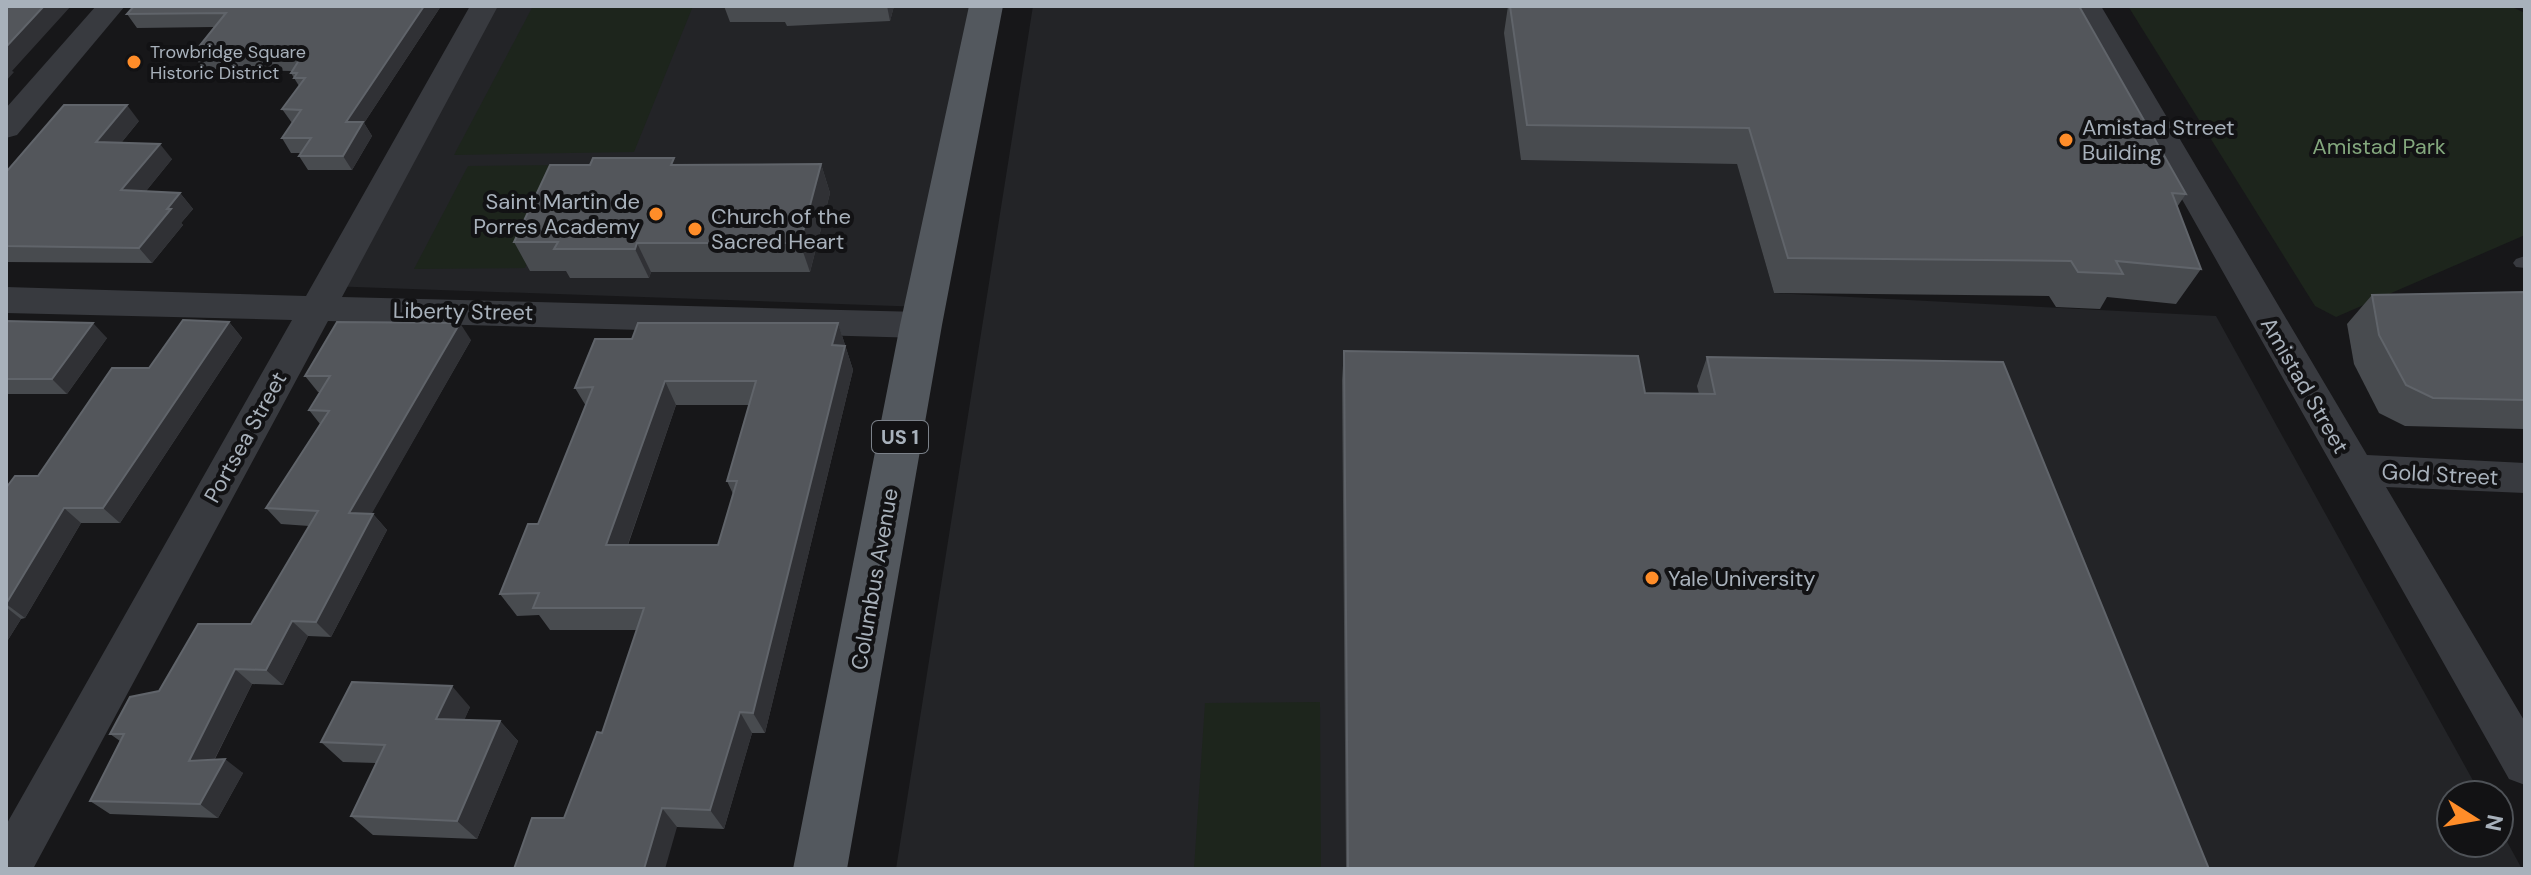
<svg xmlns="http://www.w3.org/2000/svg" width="2531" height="875" font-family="'DM Sans',sans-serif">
<rect width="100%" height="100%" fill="#171719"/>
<g fill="#232427">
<path d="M484,6H986L924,307L328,286Z"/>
<path d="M1033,6H1692L1774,293L2216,316L2481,795H2451V843H2499V827L2522,869H896Z"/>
</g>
<g fill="#1d251c">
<path d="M533,6H693L634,152L454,155Z"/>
<path d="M2128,6H2510L2525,13V235L2336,317L2315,306Z"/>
<path d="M571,165L525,268L414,269L468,166Z"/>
<path d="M1320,702L1321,869H1194L1205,703Z"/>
</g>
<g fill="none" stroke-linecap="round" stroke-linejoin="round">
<path fill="#383a3f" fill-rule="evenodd" d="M2525,256V268L2516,267L2513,263L2516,259Z"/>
<g fill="#383a3f" fill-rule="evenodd">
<path d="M96,6H125L17,135L6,138V108Z"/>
<path d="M470,6H498L342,297L921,312L934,316L939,325L934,334L921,338L328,321L33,869H6V825L292,320L6,313V287L306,296Z"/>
<path d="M2073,6H2101L2367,455L2525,463V493L2386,487L2525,722V785L2509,779Z"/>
</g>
<path fill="#53585e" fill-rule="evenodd" d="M969,6H1003L942,325L847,869H793L900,325Z"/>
</g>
<g fill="#484b4f" fill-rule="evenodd">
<path d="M134,6H441L364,123L372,136L352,170H308L299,156L301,153H291L282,138L292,123L282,109L299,86L291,73L292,71L203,69L193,54L214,27L137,28L127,14Z"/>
<path d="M724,6H894L890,21L787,26L785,22H730Z"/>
<path d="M1508,6H2079L2186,194L2177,207L2201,269L2176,304L2107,297L2100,309L2056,307L2049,296L1774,293L1737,164L1521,160L1504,33Z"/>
<path d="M139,121L121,143L172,159L146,191L180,193L193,209L181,223L183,225L152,263L6,262V171Z"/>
<path d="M821,164L830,193L810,272H651L649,278H570L566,271H530L514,242L677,165Z"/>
<path d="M2525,292V429L2405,426L2379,413L2354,364L2347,324L2372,295Z"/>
<path d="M6,321L107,338L67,394H6Z"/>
<path d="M229,322L242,338L120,523H81L25,618L21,619L6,643V488L38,476L149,368Z"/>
<path d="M838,323L853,370L765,733H752L724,829L677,827L564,818L602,733L637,630H550L539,615L517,616L500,594L538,524L586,406L575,388ZM676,405H749L727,481L733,494L718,545H628Z"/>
<path d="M471,340L371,514H373L387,530L331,637L308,636L283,685L252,684L215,759L243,773L218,818L110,814L90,801L120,741L110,734L159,691L251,624L309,526L281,524L266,508L320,424L309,410L320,392H318L305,376Z"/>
<path d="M1344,351L1645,393L1699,394L1697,386L1707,357L2209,869H1346L1342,380Z"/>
<path d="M470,707L464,720L500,721L518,741L477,839L373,835L351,816L376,763L343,762L321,742Z"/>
</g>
<g fill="#303135">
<path d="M44,6H71L12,71L14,72L6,81V47Z"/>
<path d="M424,6H441L364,123L372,136L352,170L343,156L346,122Z"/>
<path d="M887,6H894L890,21Z"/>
<path d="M127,105L139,121L109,158L96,142Z"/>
<path d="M160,144L172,159L134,206L121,190Z"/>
<path d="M821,164L830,193L810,272L800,243Z"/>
<path d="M180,193L193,209L181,223L183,225L152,263L139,248Z"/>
<path d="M637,243L651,272L649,278L635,249Z"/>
<path d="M229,322L242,338L120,523L103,508Z"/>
<path d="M93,323L107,338L67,394L52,379Z"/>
<path d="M460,323L471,340L363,529L349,513Z"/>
<path d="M838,323L853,370L765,733L753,713L832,345Z"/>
<path d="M665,381L676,405L620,567L606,545Z"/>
<path d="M64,508L81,523L25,618L6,604Z"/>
<path d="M373,514L387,530L331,637L316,622Z"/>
<path d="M6,607L21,619L6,643Z"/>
<path d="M292,621L308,636L283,685L266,670Z"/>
<path d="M235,669L252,684L207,774L189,761Z"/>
<path d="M452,686L470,707L456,739L436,719Z"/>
<path d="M740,712L752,733L724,829L710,810Z"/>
<path d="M500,721L518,741L477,839L457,821Z"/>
<path d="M225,759L243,773L218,818L200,804Z"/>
<path d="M662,808L677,827L665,869H644Z"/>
</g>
<g fill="#53565b" stroke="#60646a" stroke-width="2" fill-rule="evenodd">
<path d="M6,6H44L6,47Z"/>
<path d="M134,6H424L346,122H363L343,156H299L311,138H282L301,110L282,109L305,78H294L297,73H291L301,57L193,54L226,13L127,14Z"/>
<path d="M1510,6H2079L2186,194L2172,193L2201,269L2116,261L2123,274L2078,272L2071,261L1788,258L1749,128L1527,125Z"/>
<path d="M64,105H127L96,142L160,144L121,190L180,193L167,209H171L139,248L6,246V171L8,170Z"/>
<path d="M593,158H674L671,165L821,164L800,243H637L635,249H554L558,242H514L550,165H590Z"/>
<path d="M2525,292V400L2433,398L2406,385L2379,335L2372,295Z"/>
<path d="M183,320L229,322L103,508H64L6,604V488L15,476H38L112,368H149Z"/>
<path d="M6,321L93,323L52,379H6Z"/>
<path d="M337,322L460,323L349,513L373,514L316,622L292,621L266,670L235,669L189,761L225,759L200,804L90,801L124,734H110L130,697L159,691L198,624H251L318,511L266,508L329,411L309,410L330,376H305Z"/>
<path d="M638,323H838L832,345L845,346L753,713L740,712L710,810L662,808L644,869H514L532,818H564L597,732L602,733L644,608H533L539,593L500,594L528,524H538L593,387L575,388L595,339H632ZM665,381H756L727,481H737L718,545H606Z"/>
<path d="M1344,351L1638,356L1645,393L1715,394L1707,357L2003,362L2209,869H1348Z"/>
<path d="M352,682L452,686L436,719L500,721L457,821L351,816L385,745L321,742Z"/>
</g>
<g fill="#ff8d29" stroke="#121214" stroke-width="3">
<circle cx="134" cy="62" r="8"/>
<circle cx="2066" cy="140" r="8"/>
<circle cx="656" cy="214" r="8"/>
<circle cx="695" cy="229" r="8"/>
<circle cx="1652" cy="578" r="8"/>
</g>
<g text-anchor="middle" stroke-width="8" stroke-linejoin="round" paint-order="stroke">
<g font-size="18" fill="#a8b1bb" stroke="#121214" text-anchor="start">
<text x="150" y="58">Trowbridge Square<tspan x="150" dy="21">Historic District</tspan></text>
</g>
<rect fill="#121214" stroke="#7b8189" stroke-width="2" x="872" y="421" width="56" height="32" rx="6"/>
<g font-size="20" font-weight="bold" fill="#a8b1bb">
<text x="900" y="444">US 1</text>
</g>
<g font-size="22" fill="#a8b1bb" stroke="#121214" text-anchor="start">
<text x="2082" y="135">Amistad Street<tspan x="2082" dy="25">Building</tspan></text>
<text x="640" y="209" text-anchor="end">Saint Martin de<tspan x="640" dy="25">Porres Academy</tspan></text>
<text x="711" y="224">Church of the<tspan x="711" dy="25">Sacred Heart</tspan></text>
<text x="1668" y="586">Yale University</text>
</g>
<g font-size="22" fill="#83a77d" stroke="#121214">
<text x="2379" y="154">Amistad Park</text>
</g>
<g font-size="22" fill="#a8b1bb" stroke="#121214">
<text transform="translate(463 311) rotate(1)" y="8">Liberty Street</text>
<text transform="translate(2305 385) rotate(60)" y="8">Amistad Street</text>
<text transform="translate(245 437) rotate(-61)" y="8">Portsea Street</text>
<text transform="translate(2440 474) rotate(3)" y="8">Gold Street</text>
<text transform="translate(874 579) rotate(-80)" y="8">Columbus Avenue</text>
</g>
</g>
<rect width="2531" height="875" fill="none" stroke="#a8b1bb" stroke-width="16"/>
<g transform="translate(2475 819) rotate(101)"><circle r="38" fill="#121214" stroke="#4e5257" stroke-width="2"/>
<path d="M0-6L14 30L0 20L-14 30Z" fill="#ff8d29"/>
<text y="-12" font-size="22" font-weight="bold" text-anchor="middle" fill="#a8b1bb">N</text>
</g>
</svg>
